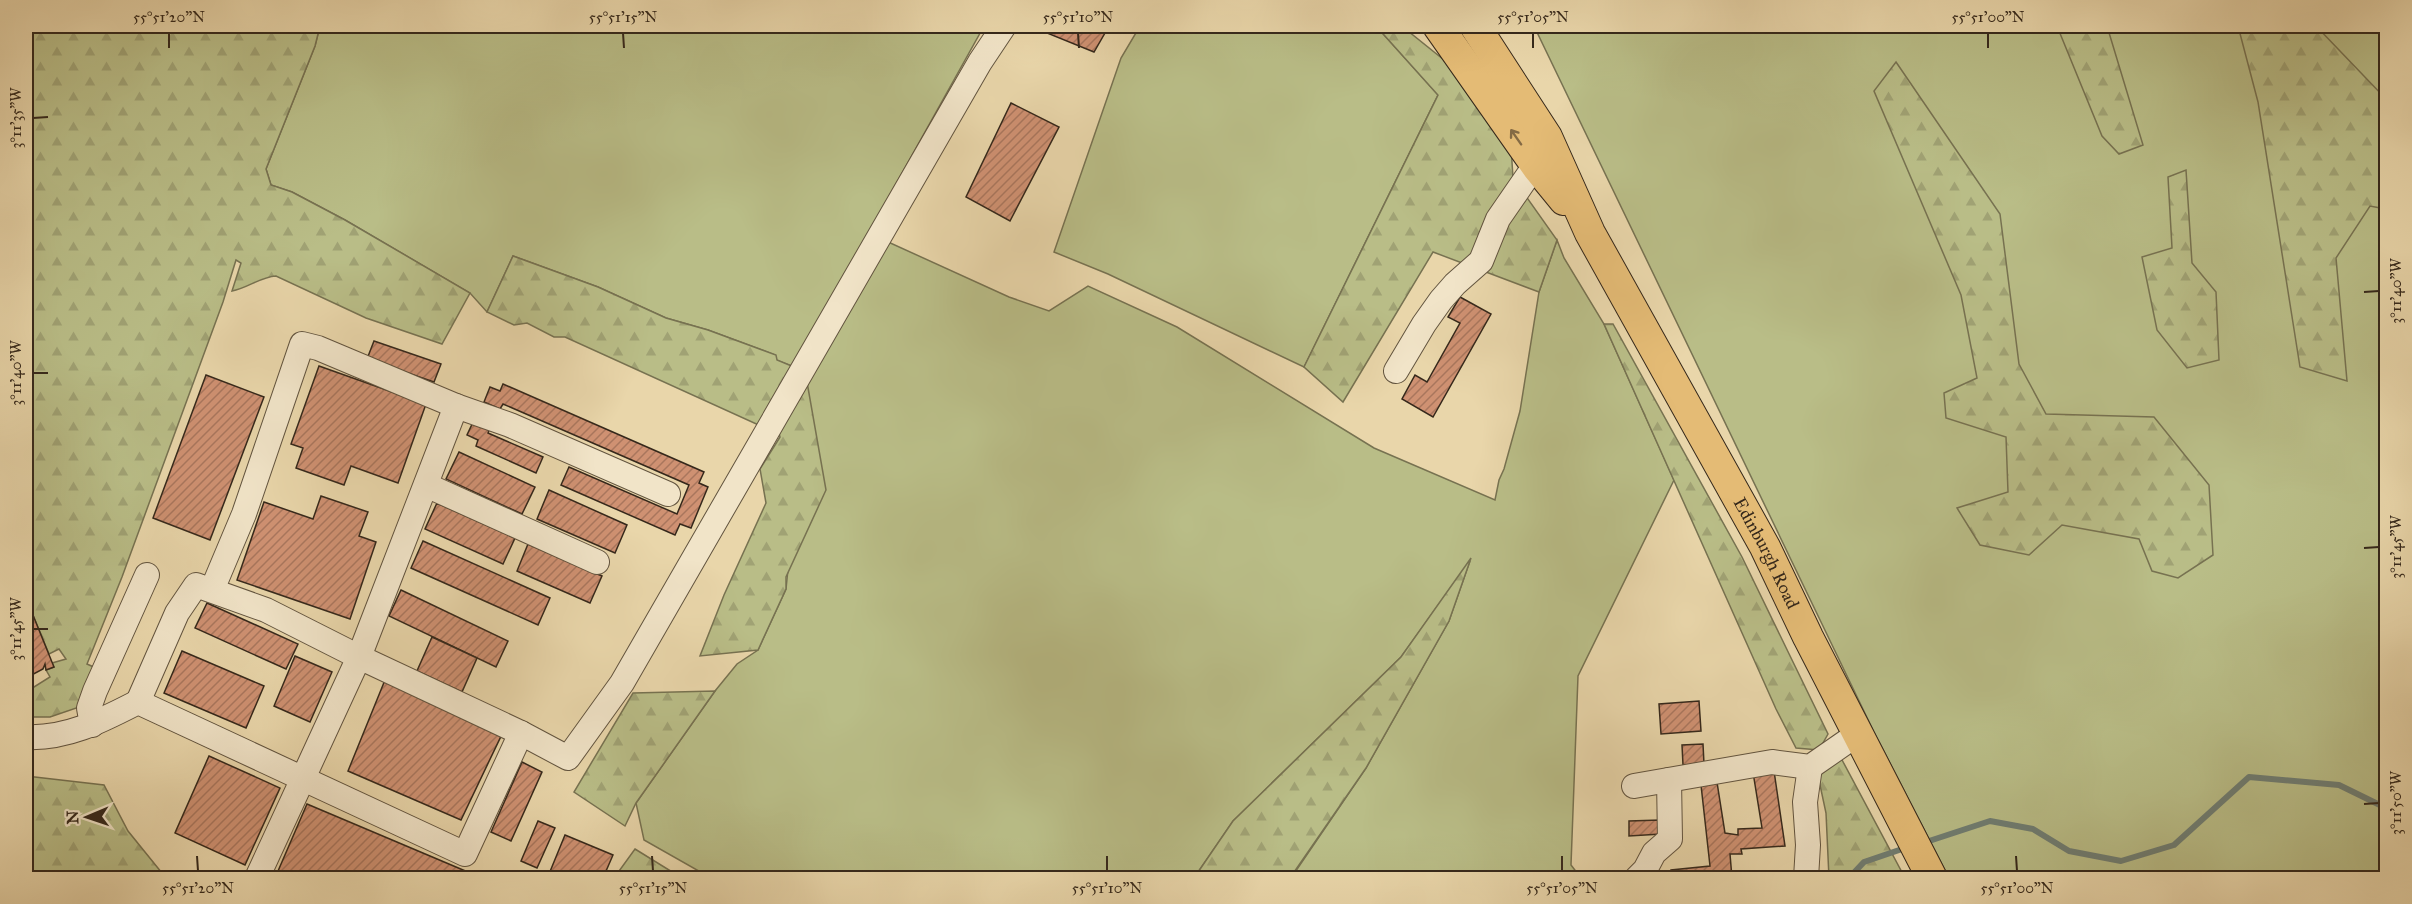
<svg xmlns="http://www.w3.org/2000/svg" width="2412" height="904" font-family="'IM FELL Great Primer',serif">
<defs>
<pattern id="forest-firs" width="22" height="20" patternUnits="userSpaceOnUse" patternTransform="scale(1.5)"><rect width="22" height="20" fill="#b9bd87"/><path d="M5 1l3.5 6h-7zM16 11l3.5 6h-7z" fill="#a0a274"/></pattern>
<pattern id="building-hatch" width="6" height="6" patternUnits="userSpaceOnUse" patternTransform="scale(1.5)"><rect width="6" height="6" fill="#cf9172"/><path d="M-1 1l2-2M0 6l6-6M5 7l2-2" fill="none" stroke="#a9765d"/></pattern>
</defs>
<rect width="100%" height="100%" fill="#e9d6aa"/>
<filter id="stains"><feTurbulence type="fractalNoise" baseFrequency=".00333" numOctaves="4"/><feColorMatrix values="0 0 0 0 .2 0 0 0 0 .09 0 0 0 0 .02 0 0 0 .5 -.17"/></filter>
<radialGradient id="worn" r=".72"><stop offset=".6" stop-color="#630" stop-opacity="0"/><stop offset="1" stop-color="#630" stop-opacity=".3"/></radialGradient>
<g fill="#b9bd87" stroke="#777251" stroke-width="1.5">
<path d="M320,26H984L794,367L776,360L775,355L708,330L666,318L598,287L513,256L487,312L470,293L345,220L292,192L271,185L266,169L315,46Z"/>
<path d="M1140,26H1376L1438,95L1304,367L1108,274L1054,252L1121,58Z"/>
<path d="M1534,26H2386V878H1949L1874,732Z"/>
<path d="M1557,240L1564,258L1604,324L1674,480L1578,676L1571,865L1581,878H1291L1366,768L1449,621L1470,561L1401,657L1233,821L1194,878H711L644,840L636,803L715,691L737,664L758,650L786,589L807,382L886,241L1009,297L1049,311L1088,286L1177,327L1374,448L1495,500L1499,480L1504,469L1520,411L1539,292Z"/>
</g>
<g fill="url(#forest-firs)" stroke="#777251" stroke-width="1.5">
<path d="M26,26H320L315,46L266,169L271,185L292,192L345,220L470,293L442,344L366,318L276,276C260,277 248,288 232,291L241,263L236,260L223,302L122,577L87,664L105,672L94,702L50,717H26V692L50,677L46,670L54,667L52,663L66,659L59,649L49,654L26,598Z"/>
<path d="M1376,26H1405L1408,31L1454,68L1511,146L1513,178L1557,240L1539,292L1433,252L1343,402L1304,367L1438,95Z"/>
<path d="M2057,26H2107L2143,145L2119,154L2102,136Z"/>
<path d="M2238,26H2316L2386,99V209L2370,206L2336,258L2347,381L2300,367L2258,102Z"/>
<path d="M1896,62L2000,214L2019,364L2046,414L2154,417L2209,485L2213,555L2178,578L2152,571L2139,539L2062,525L2029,555L1980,545L1957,508L2008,492L2006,437L1946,418L1944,393L1977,378L1961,295L1874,91Z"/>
<path d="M2186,170L2192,263L2216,292L2219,360L2187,368L2157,330L2142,257L2172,248L2168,177Z"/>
<path d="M513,256L598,287L666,318L708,330L776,355L777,360L794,367L763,427L565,337H554L527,323L514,325L487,312Z"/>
<path d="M1604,324H1613L1742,557L1828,734L1819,750L1796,748L1776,709Z"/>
<path d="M807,382L826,490L786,577V589L758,650L700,656L724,595L766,503L760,469L780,437L778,429Z"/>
<path d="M1471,558L1449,621L1366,768L1290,878H1194L1233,821L1401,657Z"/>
<path d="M715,691L636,803L625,826L574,792L633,693Z"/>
<path d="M1841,758L1905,878H1829L1826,813L1817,771Z"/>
<path d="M26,776L104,785L128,831L166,878H26Z"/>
<path d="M635,849L682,878H614Z"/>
</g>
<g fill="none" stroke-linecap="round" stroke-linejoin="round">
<g stroke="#707e73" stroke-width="6">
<path d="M1923,843L1990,821L2033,829L2069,851L2121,861L2174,845L2249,777L2339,785L2386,808"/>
<path d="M1849,878L1864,862L1908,847"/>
</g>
</g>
<g fill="url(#building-hatch)" stroke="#35281b" stroke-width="1.5">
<path d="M1045,26H1109L1094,52L1042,31Z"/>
<path d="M1011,103L1059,127L1010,221L966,197Z"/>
<path d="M1460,297L1491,314L1433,417L1402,399L1415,375L1427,382L1460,323L1448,317Z"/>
<path d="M374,341L441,364L434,382L367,359Z"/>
<path d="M319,366L426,404L398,483L351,466L344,485L296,468L303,448L291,444Z"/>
<path d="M206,375L264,397L210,540L153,518Z"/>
<path d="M503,384L704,472L699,483L708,487L691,528L680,524L675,535L561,485L569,467L677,514L689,485L503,404L500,409L484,402L490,387L500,391Z"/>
<path d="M475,418L491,425L488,433L543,457L536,473L476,446L478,440L467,435Z"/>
<path d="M459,452L535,487L522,514L446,479Z"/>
<path d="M549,490L627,525L615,553L537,519Z"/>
<path d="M321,496L368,512L359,536L376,542L350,619L237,580L264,502L313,519Z"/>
<path d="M437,503L515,538L503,564L425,529Z"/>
<path d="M423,541L550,598L538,625L411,568Z"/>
<path d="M528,544L602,576L590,603L517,571Z"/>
<path d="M401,590L508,641L496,667L389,616Z"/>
<path d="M26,598L54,667L46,670L45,664L43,669L26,678Z"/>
<path d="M207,603L298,644L286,669L195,628Z"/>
<path d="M432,637L477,658L462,692L417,671Z"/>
<path d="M182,651L264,686L246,728L164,693Z"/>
<path d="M295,656L332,672L310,722L274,706Z"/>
<path d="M385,680L503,732L461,820L348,771Z"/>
<path d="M1699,701L1701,731L1661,734L1659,704Z"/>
<path d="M1703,744L1704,764L1683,765L1682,745Z"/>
<path d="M209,756L280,788L245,865L175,833Z"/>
<path d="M522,762L542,772L511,841L491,832Z"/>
<path d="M1773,764L1785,846L1741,849L1742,854H1730L1732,878H1671V870L1710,866L1700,776H1716L1725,833L1738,835V829L1762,828L1752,766Z"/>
<path d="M307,804L482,878H342L332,874L331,878H275Z"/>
<path d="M1660,820L1661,834L1629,836V821Z"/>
<path d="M538,821L555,828L537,868L521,861Z"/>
<path d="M565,835L613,855L603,878H560L549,874Z"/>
</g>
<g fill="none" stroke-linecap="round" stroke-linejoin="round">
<g stroke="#62543f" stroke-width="26">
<g id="minor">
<path d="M1396,371L1424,324L1441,300L1455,284L1481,261L1498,219L1529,174L1537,167"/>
<path d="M426,485L597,562"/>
<path d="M212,590L244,514L302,344L318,348L456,406L510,425L668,494"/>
<path d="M138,702L177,613L196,585L266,610L359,657L521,733"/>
<path d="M92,725L89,708L95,691L147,575"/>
<path d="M26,737C67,739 101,721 138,702L465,854L521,733L568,758L622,683L980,62L1004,26"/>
<path d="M1634,786L1772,762L1810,767L1859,733"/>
<path d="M257,878L359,657L456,406"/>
<path d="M1637,878L1645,870L1654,853L1670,839L1669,780"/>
<path d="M1806,878L1808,845L1805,802L1810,767"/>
</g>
</g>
<g stroke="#35281b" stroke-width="32">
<g id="major">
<path d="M1438,26L1537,167L1564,200"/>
<path id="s1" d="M1475,26L1547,137L1590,233L1765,547L1808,637L1932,878"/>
</g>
</g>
<use href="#minor" stroke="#f1e4c8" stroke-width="24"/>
<use href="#major" stroke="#e4bb75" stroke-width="30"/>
</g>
<defs><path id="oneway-shaft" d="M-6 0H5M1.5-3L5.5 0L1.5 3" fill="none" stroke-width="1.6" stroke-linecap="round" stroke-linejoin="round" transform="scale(1.5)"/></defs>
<use stroke="#846a44" href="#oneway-shaft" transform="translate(1516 137) rotate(-125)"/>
<path fill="none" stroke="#35281b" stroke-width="2" d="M169,33V48M623,33L624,48M1078,33L1079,48M1533,33V48M1988,33V48M33,118L48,117M2364,292L2379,291M33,373H48M2364,548L2379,547M33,629H48M2364,804L2379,803M197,856L198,871M652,856L653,871M1107,856V871M1562,856V871M2016,856L2017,871"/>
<g text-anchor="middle" stroke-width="4.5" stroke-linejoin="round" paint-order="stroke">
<g font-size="18" fill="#35281b" stroke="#f1e4c8">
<text dy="6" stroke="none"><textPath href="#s1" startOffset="603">Edinburgh Road</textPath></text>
</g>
</g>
<rect width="2412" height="904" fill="none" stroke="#e9d6aa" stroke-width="66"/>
<g transform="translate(87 817) rotate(268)" stroke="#f1e4c8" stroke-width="4.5" paint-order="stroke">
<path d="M0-4.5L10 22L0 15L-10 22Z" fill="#35281b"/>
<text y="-9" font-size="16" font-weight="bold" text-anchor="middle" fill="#35281b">N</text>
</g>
<rect x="33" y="33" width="2346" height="838" fill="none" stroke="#35281b" stroke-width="2"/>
<g font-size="15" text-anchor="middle" fill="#35281b">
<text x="169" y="22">55°51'20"N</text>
<text x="623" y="22">55°51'15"N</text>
<text x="1078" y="22">55°51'10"N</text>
<text x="1533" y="22">55°51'05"N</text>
<text x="1988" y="22">55°51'00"N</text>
<text transform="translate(16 118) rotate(-90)" y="5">3°11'35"W</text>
<text transform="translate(2396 291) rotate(-90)" y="5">3°11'40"W</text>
<text transform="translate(16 373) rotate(-90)" y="5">3°11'40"W</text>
<text transform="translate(2396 547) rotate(-90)" y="5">3°11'45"W</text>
<text transform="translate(16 629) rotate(-90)" y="5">3°11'45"W</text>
<text transform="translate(2396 803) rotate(-90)" y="5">3°11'50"W</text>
<text x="198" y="893">55°51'20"N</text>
<text x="653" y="893">55°51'15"N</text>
<text x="1107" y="893">55°51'10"N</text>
<text x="1562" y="893">55°51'05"N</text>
<text x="2017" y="893">55°51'00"N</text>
</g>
<rect width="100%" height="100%" filter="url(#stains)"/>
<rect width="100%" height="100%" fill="url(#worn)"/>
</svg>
